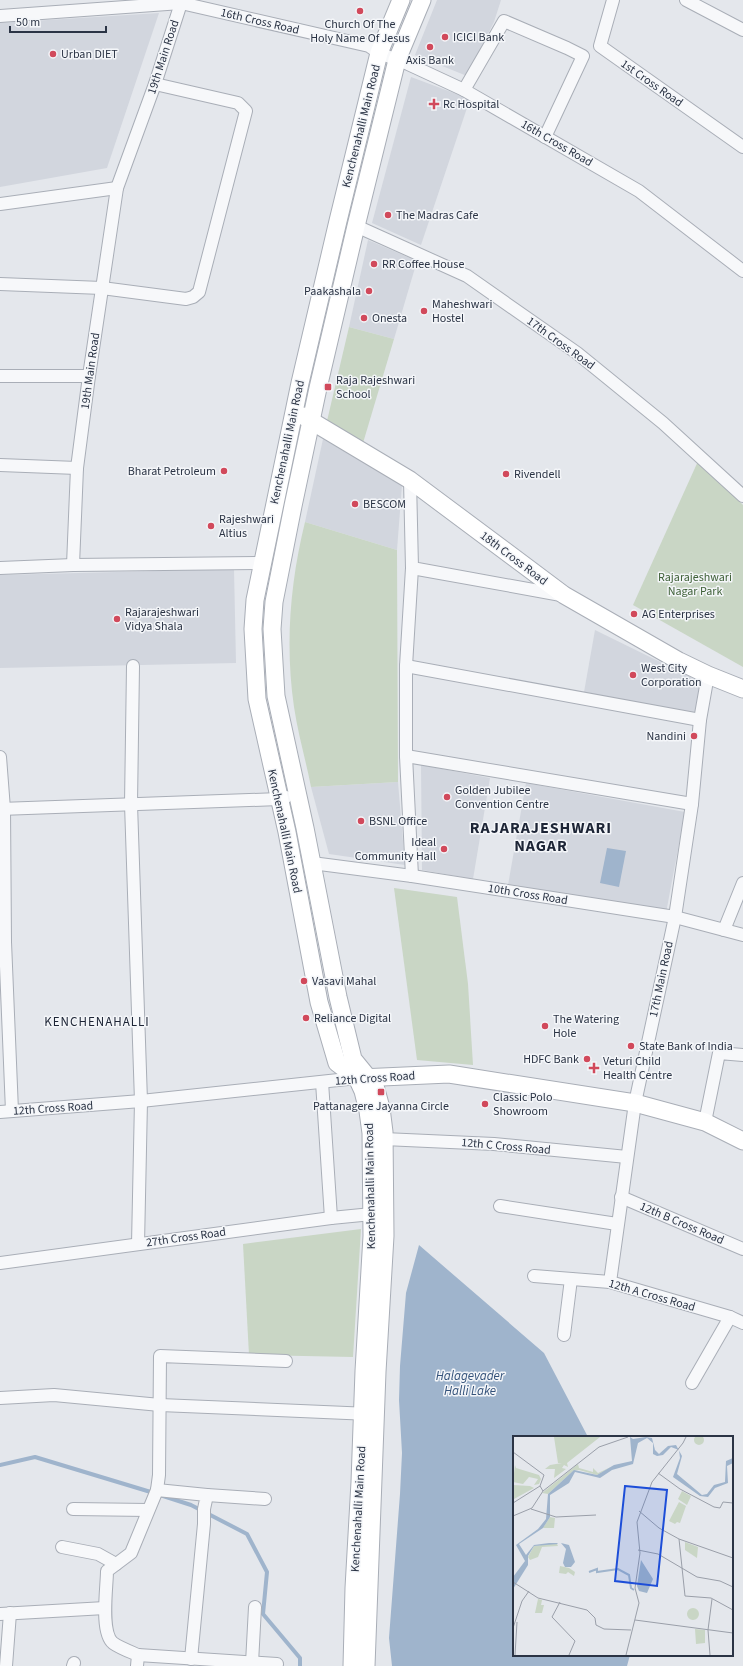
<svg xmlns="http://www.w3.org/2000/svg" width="743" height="1666" font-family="'Source Sans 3',sans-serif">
<rect width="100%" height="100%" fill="#e4e7ec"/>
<g fill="#d2d6de">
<path d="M437,0H501L494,22L467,76L415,55Z"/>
<path d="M159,13L107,168L0,187V23Z"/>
<path d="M411,77L470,99L421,245L372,223Z"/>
<path d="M368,240L417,261L394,339L349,327Z"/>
<path d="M323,439L402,485L397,550L305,522Z"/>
<path d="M234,569L236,663L0,668V575Z"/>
<path d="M595,630L701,682L695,713L584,692Z"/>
<path d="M421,765L490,778L473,879L422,870Z"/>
<path d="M398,782L405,865L329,854L311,787Z"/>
<path d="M526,783L685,812L666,913L508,885Z"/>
</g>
<g fill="#c9d6c5">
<path d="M349,327L394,339L363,443L327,421Z"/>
<path d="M699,459L743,505V667L633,605Z"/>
<path d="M305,522L397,550L398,782L311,787C306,761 298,734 294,707C285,645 290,583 305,522Z"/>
<path d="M394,888L457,897L468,984L473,1065L417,1060Z"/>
<path d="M361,1229L353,1357L249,1355L243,1244Z"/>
</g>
<g fill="#9fb4cc">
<path d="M607,848L626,851L619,887L600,883Z"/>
<path d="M419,1245L544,1353L588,1437H514V1655H630L627,1666H392L389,1638L400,1494L402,1453L399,1400L400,1366L406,1293Z"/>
</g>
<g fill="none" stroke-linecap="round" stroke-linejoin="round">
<g stroke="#9fb4cc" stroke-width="4">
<path d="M0,1465L35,1457L154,1493"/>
<path d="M160,1495L191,1505L247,1534L267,1572L263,1614L300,1658V1666"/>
</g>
<g stroke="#a9aeb7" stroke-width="14">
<g id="street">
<path d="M613,0L600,46L743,147"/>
<path d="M686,0L743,30"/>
<path d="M0,16L181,3L369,46L379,53L408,64L464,90L639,191L743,271"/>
<path d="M464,90L504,21L567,48L583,56L545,137"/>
<path d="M0,204L117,188"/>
<path d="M356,226L467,276L577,353L663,423L743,496"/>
<path d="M0,284L102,288L186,299L193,297L199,292L246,111L238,103L155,84"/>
<path d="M0,376H89"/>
<path d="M0,465L77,468"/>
<path d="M410,480L412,568L561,595"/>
<path d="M73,565L77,468L89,376L117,188L155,84L182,0"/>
<path d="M0,568L73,565L263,563"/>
<path d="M133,666L131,804L141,1101L138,1244"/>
<path d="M406,666L700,720"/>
<path d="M406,756L692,804"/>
<path d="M0,757L4,809L5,942"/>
<path d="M0,809L279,799L286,797"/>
<path d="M312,863L412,876L675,917L743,935"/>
<path d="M412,876L406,756V666L412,568"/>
<path d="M724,930L743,883"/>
<path d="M0,942H5L12,1111"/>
<path d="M322,1082L331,1218"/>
<path d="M0,1112L141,1101L357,1078"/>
<path d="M705,1122L719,1053L743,1055"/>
<path d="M384,1139L494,1144L627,1157"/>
<path d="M621,1197L743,1249"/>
<path d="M500,1206L617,1224"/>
<path d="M0,1263L331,1218L372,1214"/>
<path d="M534,1276L610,1282L730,1317L743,1323"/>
<path d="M610,1282L635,1103L675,917L692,804L700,720L708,675"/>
<path d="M564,1335L571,1279"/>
<path d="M692,1383L730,1317"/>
<path d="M0,1398L54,1395L160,1405L370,1414"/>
<path d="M157,1490L207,1495L204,1509V1524L191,1659"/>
<path d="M207,1495L265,1499"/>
<path d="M73,1509L148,1510"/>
<path d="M62,1547L98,1554L116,1564"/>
<path d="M0,1614L105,1608"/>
<path d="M138,1655L277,1664"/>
<path d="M252,1663L255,1607"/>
<path d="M6,1666L10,1613"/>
<path d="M73,1666L74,1663"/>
<path d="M137,1666L138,1655C131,1652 120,1648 113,1643C100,1632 107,1587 107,1571L131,1553L157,1490L159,1475L160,1356L286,1361"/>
</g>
</g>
<g stroke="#a9aeb7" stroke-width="19">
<g id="secondary">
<path d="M303,416L410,480L564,595L679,661L708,675L743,689"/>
<path d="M360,1078L449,1074L635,1103L705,1122L743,1141"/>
<path d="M352,1666L354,1588L360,1482L364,1371L372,1236L371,1133L368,1111L363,1091L357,1078L337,1063L319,1002L287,832L257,699L253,629L255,600L300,383L338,221L379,53L401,0"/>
<path d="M366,1666L377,1372L385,1236L384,1132L381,1108L375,1086L353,1059L338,997L305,828L276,696L272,629L274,602L293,506L318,388L356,226L397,60L422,0"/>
</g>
</g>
<use href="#street" stroke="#f7f8fa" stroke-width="12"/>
<use href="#secondary" stroke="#fff" stroke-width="17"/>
</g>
<g fill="#d1495b" stroke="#f4f6f9" stroke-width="1.5">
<circle cx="360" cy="11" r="4"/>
<circle cx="445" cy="37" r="4"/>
<circle cx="430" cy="47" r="4"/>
<circle cx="53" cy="54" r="4"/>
<path d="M432 98h4v4h4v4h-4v4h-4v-4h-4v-4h4z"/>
<circle cx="388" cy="215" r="4"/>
<circle cx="374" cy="264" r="4"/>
<circle cx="369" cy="291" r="4"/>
<circle cx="424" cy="311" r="4"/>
<circle cx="364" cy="318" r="4"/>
<rect x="324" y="383" width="8" height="8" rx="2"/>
<circle cx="224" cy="471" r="4"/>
<circle cx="506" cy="474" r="4"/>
<circle cx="355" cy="504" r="4"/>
<circle cx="211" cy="526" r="4"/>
<circle cx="634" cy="614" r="4"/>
<circle cx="117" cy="619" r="4"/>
<circle cx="633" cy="675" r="4"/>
<circle cx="694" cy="736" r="4"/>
<circle cx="447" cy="797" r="4"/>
<circle cx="361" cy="821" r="4"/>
<circle cx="444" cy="849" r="4"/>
<circle cx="304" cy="981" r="4"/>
<circle cx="306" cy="1018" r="4"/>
<circle cx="545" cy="1026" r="4"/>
<circle cx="631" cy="1046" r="4"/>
<circle cx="587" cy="1059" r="4"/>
<path d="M592 1062h4v4h4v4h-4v4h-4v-4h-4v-4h4z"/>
<rect x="377" y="1088" width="8" height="8" rx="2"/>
<circle cx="485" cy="1104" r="4"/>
</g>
<g text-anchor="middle" stroke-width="3" stroke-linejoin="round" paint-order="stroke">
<g font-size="12" fill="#2b3445" stroke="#f4f6f9">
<text transform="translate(260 21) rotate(13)" y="4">16th Cross Road</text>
<text transform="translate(163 57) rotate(-72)" y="4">19th Main Road</text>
<text transform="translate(652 83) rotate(35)" y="4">1st Cross Road</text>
<text transform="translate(361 126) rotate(-76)" y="4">Kenchenahalli Main Road</text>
<text transform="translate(557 143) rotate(30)" y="4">16th Cross Road</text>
<text transform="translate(561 343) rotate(36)" y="4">17th Cross Road</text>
<text transform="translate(90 371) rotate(-82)" y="4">19th Main Road</text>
<text transform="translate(287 442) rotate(-78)" y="4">Kenchenahalli Main Road</text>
<text transform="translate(514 558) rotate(37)" y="4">18th Cross Road</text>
<text transform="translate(285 831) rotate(78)" y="4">Kenchenahalli Main Road</text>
<text transform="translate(528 894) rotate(9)" y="4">10th Cross Road</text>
<text transform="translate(661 979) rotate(-78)" y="4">17th Main Road</text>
<text transform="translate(375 1078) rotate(-4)" y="4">12th Cross Road</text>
<text transform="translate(53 1108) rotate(-4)" y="4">12th Cross Road</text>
<text transform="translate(506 1146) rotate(5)" y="4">12th C Cross Road</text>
<text transform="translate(370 1186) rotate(-91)" y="4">Kenchenahalli Main Road</text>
<text transform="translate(682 1223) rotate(23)" y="4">12th B Cross Road</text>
<text transform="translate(186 1237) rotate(-8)" y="4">27th Cross Road</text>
<text transform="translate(652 1295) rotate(16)" y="4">12th A Cross Road</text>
<text transform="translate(358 1509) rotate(-87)" y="4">Kenchenahalli Main Road</text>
</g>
<g font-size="12" fill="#2b3445" stroke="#f4f6f9" text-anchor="start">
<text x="360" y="28" text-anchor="middle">Church Of The<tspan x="360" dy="14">Holy Name Of Jesus</tspan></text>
<text x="453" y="41">ICICI Bank</text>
<text x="61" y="58">Urban DIET</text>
<text x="430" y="64" text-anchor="middle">Axis Bank</text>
<text x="443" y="108">Rc Hospital</text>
<text x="396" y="219">The Madras Cafe</text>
<text x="382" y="268">RR Coffee House</text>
<text x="361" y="295" text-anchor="end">Paakashala</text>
<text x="432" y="308">Maheshwari<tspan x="432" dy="14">Hostel</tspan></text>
<text x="372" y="322">Onesta</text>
<text x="336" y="384">Raja Rajeshwari<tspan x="336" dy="14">School</tspan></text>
<text x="216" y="475" text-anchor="end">Bharat Petroleum</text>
<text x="514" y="478">Rivendell</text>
<text x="363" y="508">BESCOM</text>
<text x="219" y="523">Rajeshwari<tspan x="219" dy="14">Altius</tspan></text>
<text x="125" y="616">Rajarajeshwari<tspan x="125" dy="14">Vidya Shala</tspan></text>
<text x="642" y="618">AG Enterprises</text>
<text x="641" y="672">West City<tspan x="641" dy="14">Corporation</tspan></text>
<text x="686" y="740" text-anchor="end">Nandini</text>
<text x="455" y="794">Golden Jubilee<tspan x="455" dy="14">Convention Centre</tspan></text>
<text x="369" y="825">BSNL Office</text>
<text x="436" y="846" text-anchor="end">Ideal<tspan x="436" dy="14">Community Hall</tspan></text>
<text x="312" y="985">Vasavi Mahal</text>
<text x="314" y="1022">Reliance Digital</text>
<text x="553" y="1023">The Watering<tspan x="553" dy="14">Hole</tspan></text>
<text x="639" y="1050">State Bank of India</text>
<text x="579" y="1063" text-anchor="end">HDFC Bank</text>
<text x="603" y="1065">Veturi Child<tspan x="603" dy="14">Health Centre</tspan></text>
<text x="493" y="1101">Classic Polo<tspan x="493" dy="14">Showroom</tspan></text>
<text x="381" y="1110" text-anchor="middle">Pattanagere Jayanna Circle</text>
</g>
<g font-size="12" fill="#3f6138" stroke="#f4f6f9">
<text x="695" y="581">Rajarajeshwari<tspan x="695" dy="14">Nagar Park</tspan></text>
</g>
<g font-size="13" letter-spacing="1" fill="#1d2536" stroke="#f4f6f9">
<text x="97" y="1026">KENCHENAHALLI</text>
</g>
<g font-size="13" font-style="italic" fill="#34527a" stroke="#f4f6f9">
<text x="470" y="1380">Halagevader<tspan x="470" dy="15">Halli Lake</tspan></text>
</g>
<g font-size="16" font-weight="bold" letter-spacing="1" fill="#1d2536" stroke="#f4f6f9">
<text x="541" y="833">RAJARAJESHWARI<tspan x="541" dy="18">NAGAR</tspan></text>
</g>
</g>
<g transform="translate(513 1436)">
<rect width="220" height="220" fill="#e4e7ec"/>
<path d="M181 4a5 5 0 1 1 10 0a5 5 0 1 1-10 0ZM41,1H87L54,27L55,31L51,29L49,32L53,33L41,42L42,33H32L37,29L49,27H45ZM65,28L66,32L80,36V32L85,37L100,30L84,39L66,34L60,35L35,58L29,57ZM2,29L3,32L26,39L28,43L26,48L21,49L25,43L16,41L10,48L0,46ZM0,49L17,50L21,52L1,63ZM169,55L178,60L174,69L165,63ZM166,66L173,70L167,87L164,86L162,88L156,85ZM37,81L42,82L41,92H30ZM172,106L185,111L184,122L172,114ZM36,108H44L45,110L29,111L25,121L17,124L15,121L21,110ZM47,130L56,132L62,136L61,140L55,136L53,138L46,137ZM25,163L29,164L28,169H31L29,177H22ZM174 178a6 6 0 1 1 12 0a6 6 0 1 1-12 0ZM182,193L192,194V207L183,208Z" fill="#c9d6c5"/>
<path d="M117,1L120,3L133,1L139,2L142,14L146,18L155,10L163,9L169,20L164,38L189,59L194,58L201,49L212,46L213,25L220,22V27L214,30L215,47L202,52L195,61L187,60L160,41L167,22L166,14L158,11L150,19L144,20L140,18V7L134,2L125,7L120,28L99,34L87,42L62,36L56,47L37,59V81L30,92L6,108L13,119L21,109L36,107H44L45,108L21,110L15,120V129L0,153V141L12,125L3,109L25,93L33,83L35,58L61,34L84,39L101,29L119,25ZM48,107L56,109L62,126L58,131H52L50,127L53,113ZM128,124L140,143L134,157L126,155L124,150Z" fill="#9fb4cc"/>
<path fill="none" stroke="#9fb4cc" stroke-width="2" d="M76,136L84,133V136L105,133L116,139L118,152L121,154"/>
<path fill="none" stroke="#9a9fa9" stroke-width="1" d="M0,16L31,39L27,50L30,55M145,37L167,53L201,71L207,72L210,66L220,67M0,67L27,50M18,73L43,81L83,79M126,75L146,92L166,103L220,122M0,80L19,72L30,55L86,11L115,1M166,103L172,160L198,162L220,174M125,114L145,118L184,141L207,145L220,151M0,146L25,162L74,174L82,182L83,189L91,193L118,194M47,166L39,181L62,205L56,219M122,184L220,197M0,192L9,165L16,155M2,219L4,186M113,219L126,167L122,152L127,117L124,86L139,46L170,7L173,1M197,219L195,194L199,163"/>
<path fill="#1d4ed8" fill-opacity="0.15" stroke="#1d4ed8" stroke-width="2" d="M112,50L154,54L144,150L102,145Z"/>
<rect width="220" height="220" fill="none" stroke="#2b3445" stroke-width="2"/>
</g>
<path d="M10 26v6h96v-6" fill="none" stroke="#2b3445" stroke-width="2"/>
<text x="16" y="26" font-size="12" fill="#2b3445" stroke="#f4f6f9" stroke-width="3" paint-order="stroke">50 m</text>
</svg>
